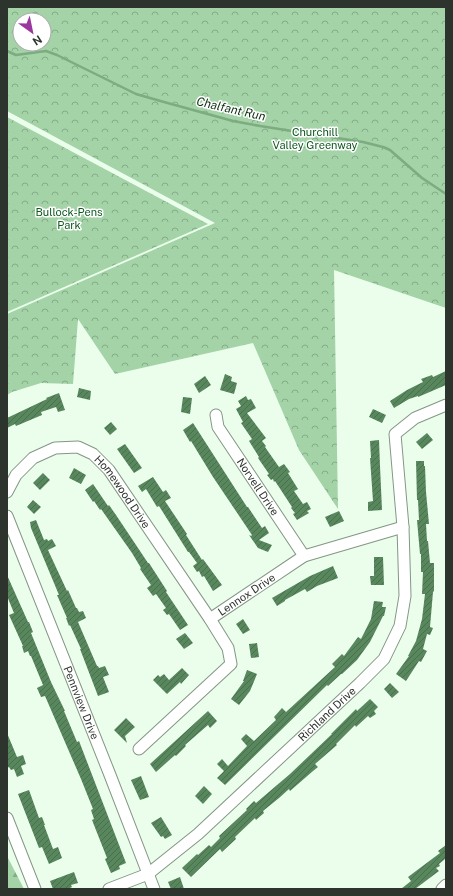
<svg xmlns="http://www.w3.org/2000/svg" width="453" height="896" font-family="'Public Sans',sans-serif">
<defs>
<pattern id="forest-firs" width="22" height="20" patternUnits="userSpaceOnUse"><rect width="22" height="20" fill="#a3d3a7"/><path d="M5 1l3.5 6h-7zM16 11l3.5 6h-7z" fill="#85ac88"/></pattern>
<pattern id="park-crowns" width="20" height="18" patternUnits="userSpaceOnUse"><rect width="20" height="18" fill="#a3d3a7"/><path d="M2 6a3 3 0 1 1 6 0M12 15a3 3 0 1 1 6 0" fill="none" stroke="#85ac88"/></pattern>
<pattern id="building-hatch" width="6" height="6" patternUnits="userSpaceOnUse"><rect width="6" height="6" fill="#58875d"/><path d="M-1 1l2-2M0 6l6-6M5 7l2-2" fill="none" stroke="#496f4d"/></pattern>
</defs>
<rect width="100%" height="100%" fill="#eafeeb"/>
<path fill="url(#forest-firs)" d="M7,856L24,889H7Z"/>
<g fill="url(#park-crowns)" fill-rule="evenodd">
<path d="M7,7H446V308L334,270L338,509L299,450L253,343L115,374L78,319L73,384L41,383L12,392L7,395V314L215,223L7,111ZM20,20H44V44H20Z"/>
<path d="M7,117L208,224L7,312Z"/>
</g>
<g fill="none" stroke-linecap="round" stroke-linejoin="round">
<path stroke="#7cac80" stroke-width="2.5" d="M7,51L16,55L46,51L57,55L136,94L164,102L233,121L260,126L363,142L383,147L390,150L422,178L446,194"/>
</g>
<g fill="url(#building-hatch)">
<path d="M446,371V385L418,397V396L409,399L394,408L390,401L407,390L423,382L421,379L432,375L433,377Z"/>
<path d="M225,374L232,377L231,381L237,383L234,394L220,390Z"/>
<path d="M205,376L211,385L199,393L194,384Z"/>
<path d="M79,388L91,391L90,400L77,397Z"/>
<path d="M59,393L65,410L58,412L56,407L41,412L42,415L16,426L15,424L7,428V418L47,399L46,398Z"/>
<path d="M246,396L248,400L251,399L256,408L247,413L266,438L262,441L266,446L265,447L279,467L284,464L290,472L288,473L298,489L294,491L303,504L307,502L311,509L307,511L309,513L297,520L293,514L295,513L291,508L292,507L275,481L274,482L273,479L271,480L267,475L269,474L258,458L259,457L249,441L252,439L241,423L243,422L236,409L241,406L238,401Z"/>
<path d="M183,397L192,398L190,414L181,412Z"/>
<path d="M373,409L386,415L382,423L369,417Z"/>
<path d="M111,422L117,429L110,435L104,428Z"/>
<path d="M193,423L247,507H248L262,528L265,526L269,533L259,540L272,545L268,552L258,548L249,535L251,536L252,535L213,477L191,441L190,442L183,430Z"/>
<path d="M427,433L433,440L422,449L416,442Z"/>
<path d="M379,440L380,466L382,510L368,511V502L373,501L370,458H371L370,441Z"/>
<path d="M125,444L142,468L134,473L117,449Z"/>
<path d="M416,461H424V466H425L426,492L429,524H426L427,541H428L430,563H434V591L433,592L430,627L433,628L430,635L427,634L423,649L427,651L421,662L419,661L406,681L396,674L409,656H408L416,641L422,619L425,594H422L423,572H421V554H420L417,520H419L418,500H417Z"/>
<path d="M74,468L86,475L81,484L69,478Z"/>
<path d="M43,473L50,480L40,490L33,483Z"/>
<path d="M153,477L163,492L166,490L171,498L165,501L187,534L186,535L202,560L203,559L222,585L213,591L204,576L202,577L199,571L197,572L193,566L197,563L189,552H188L159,506L157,507L146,489L142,492L138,486Z"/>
<path d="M93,484L108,506L109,505L116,515L148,563H149L167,591L166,592L188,625L180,630L169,614L167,615L163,610L166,608L156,594L153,596L147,588L151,585L140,569L141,568L132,553L101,509L100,510L94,501L93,502L85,490Z"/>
<path d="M33,500L41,507L34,514L27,507Z"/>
<path d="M339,511L344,521L330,527L325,517Z"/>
<path d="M36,520L44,540L47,539L48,541L52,539L56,546L48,550L67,591L68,590L76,608H77L79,612L83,611L86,618L78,622L97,666H98L99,668L105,666L109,675L103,677L109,692L98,696L80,649H81L70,625L69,626L66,618H67L57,595H59L31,528L30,522Z"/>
<path d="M374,557H383L384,585H371L370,576H374Z"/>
<path d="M333,566L338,578L317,586L307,592L305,589L285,600V601L277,606L272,598L310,576Z"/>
<path d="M7,575L28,622H29L33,632L31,633L51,682L65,711H64L77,742L79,741L126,863L119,866L120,869L111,873L105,859L107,858L92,820L94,819L91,810L93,809L81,779L45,696L41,697L37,688L43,685L31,656H30L28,651L24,653L22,646H23L9,615L14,613L7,596Z"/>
<path d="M374,601L383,602L382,607H386L384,616H383L370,642L357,660L342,674H341L328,686L327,685L225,785L217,778L224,771L217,764L222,759L228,766L247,746L241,739L246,734L254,741L276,720L274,717L282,708L286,712L335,667L332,664L342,654L344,656L358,637L361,639L371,619Z"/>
<path d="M243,619L250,630L243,634L236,624Z"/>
<path d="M185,633L193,643L184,649L176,639Z"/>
<path d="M257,643L259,657L251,658L249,644Z"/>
<path d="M182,668L189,675L181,684L180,682L167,694L153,680L158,675L160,677L164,674L169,680Z"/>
<path d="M247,670L257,674L250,691L239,705L231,699L244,681H243Z"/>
<path d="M390,683L399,692L392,698L384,689Z"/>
<path d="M370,699L378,707L374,711L376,714L370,718L368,716L356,727L355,725L336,744L337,745L315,764L318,767L313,771L290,791L289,789L279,798L263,811L264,813L256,820L255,818L235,837L236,839L222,852L220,849L191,877L182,868L197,854L198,855L209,845L211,847L220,838L219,836L247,810L246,809L254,801L256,803L290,774L332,734H331L356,709L357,711Z"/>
<path d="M208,711L217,721L210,728L208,725L185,745L186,746L176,756L175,755L156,772L150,764Z"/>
<path d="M126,718L135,727L125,736L127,743L114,730Z"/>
<path d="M7,733L17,757L23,755L26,764L21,766L24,774L17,777L14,769L11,770L9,767L7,768Z"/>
<path d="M141,776L149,797L140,800L131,780Z"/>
<path d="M204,786L212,794L203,804L195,796Z"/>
<path d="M29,790L39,818L42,817L45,825H44L53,849L58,847L62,858L49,864L42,847L39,848L18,794Z"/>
<path d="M161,817L172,835L165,839L163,836L161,837L151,823Z"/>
<path d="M446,845V861L445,859L439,864L440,866L436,868L439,871L415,889H401L411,881L408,877L440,853L438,851Z"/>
<path d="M74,872L78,883L71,885L72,887L68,889H53L50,881Z"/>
<path d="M180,877L184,889H171L168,882Z"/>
</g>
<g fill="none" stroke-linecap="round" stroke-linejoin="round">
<g stroke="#849685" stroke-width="13">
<g id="minor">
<path id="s1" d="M216,415L218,427L304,556"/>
<path id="s2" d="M7,492L16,475L33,458L55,448L78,447L93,454L109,470L210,619L228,648L231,664L139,749"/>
<path id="s3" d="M7,516L110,775L154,889"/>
<path id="s4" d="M210,619L304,556L403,527"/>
<path d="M7,818L35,889"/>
<path id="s5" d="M109,889L148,874L198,834L360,683L384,659L400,626L405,596L403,527L395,434L415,418L446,405"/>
<path d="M442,889L446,885"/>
</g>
</g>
<use href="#minor" stroke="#fff" stroke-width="11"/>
</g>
<g text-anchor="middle" stroke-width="3" stroke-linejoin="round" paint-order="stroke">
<g font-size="11" fill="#0f5820" stroke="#fff">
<text x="315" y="136">Churchill<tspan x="315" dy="13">Valley Greenway</tspan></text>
<text x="69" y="216">Bullock-Pens<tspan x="69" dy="13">Park</tspan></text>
</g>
<g font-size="11" fill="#2d342d" stroke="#fff">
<text dy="4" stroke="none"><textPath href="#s1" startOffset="84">Norvell Drive</textPath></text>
<text dy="4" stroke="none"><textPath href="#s2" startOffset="155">Homewood Drive</textPath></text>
<text dy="4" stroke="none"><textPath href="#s4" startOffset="44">Lennox Drive</textPath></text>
<text dy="4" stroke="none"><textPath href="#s3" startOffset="201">Pennview Drive</textPath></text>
<text dy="4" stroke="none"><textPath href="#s5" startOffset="282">Richland Drive</textPath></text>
</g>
<g font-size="12" font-style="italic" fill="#0f3214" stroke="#fff">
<text transform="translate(231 109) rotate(13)" y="4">Chalfant Run</text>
</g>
</g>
<rect width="453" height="896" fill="none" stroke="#2d342d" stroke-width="16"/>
<g transform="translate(32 32) rotate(147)"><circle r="19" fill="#ffffff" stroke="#abaeab"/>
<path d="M0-3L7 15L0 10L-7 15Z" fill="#9b389e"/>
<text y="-6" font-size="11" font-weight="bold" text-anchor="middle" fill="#2d342d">N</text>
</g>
</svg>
